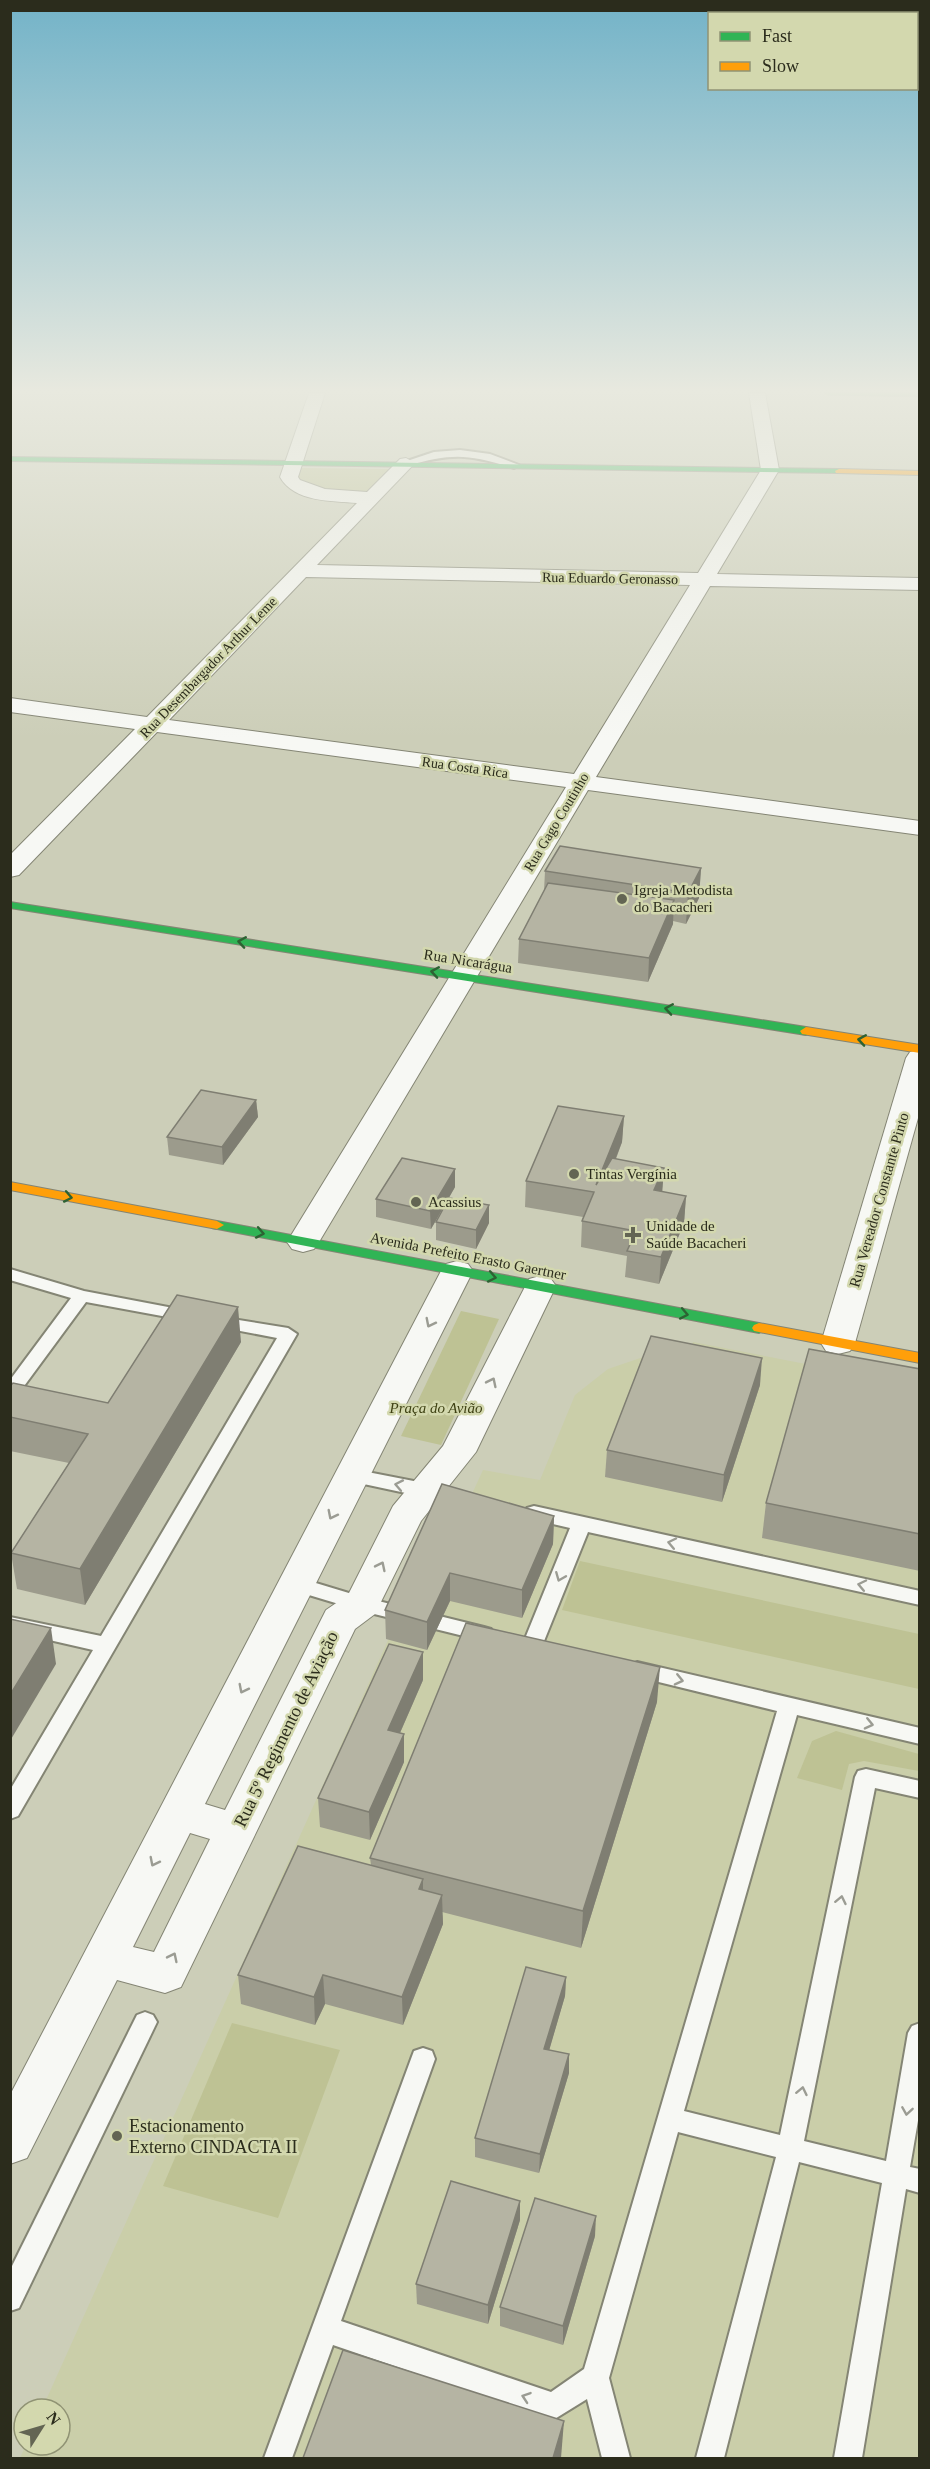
<svg xmlns="http://www.w3.org/2000/svg" width="930" height="2469" font-family="Georgia,serif">
<rect width="100%" height="100%" fill="#ccceb8"/>
<path fill="#cacea9" d="M693,1342L919,1386V2458H20L26,2445H60V2409H42L448,1507L465,1509L483,1470L540,1480L575,1395L608,1369L658,1352L690,1353Z"/>
<g fill="#bec294">
<path d="M300,468L393,469L369,494L329,491L297,479Z"/>
<path d="M461,1311L499,1319L441,1445L401,1436Z"/>
<path d="M580,1561L919,1634V1689L562,1610Z"/>
<path d="M836,1731L919,1754V1771L864,1761L849,1764L842,1790L797,1778L812,1741Z"/>
<path d="M232,2023L340,2050L278,2218L163,2186Z"/>
</g>
<g fill="none" stroke-linecap="round" stroke-linejoin="round">
<g stroke="#848574" stroke-width="4">
<g id="lane">
<path d="M460,450L490,454L519,465L514,468C466,454 454,453 406,466L401,463L434,452Z"/>
<path d="M10,1269L84,1291L189,1311L198,1316L189,1321L86,1302L16,1397L10,1399V1380L71,1298L10,1280Z"/>
<path d="M220,1317L288,1328L297,1334L18,1816L10,1819V1790L93,1650L10,1631V1617L101,1636L277,1338L214,1326L211,1322Z"/>
<path d="M352,1469L429,1484L436,1486L438,1491L436,1496L429,1498L345,1480L343,1475L345,1470Z"/>
<path d="M534,1506L920,1591V1605L588,1532L542,1646L539,1651L532,1654L525,1651L522,1646L570,1528L527,1518L524,1513L527,1508Z"/>
<path d="M296,1577L362,1597L484,1627L491,1629L494,1634L491,1639L484,1641L362,1611L289,1589L286,1584L289,1579Z"/>
<path d="M637,1662L920,1728V1744L797,1715L684,2111L780,2135L855,1777L858,1771L866,1769L920,1781V1798L875,1788L804,2141L886,2161L908,2033L912,2026L920,2023V2109L910,2167L920,2169V2193L906,2189L862,2458H834L882,2183L799,2162L724,2458H696L776,2157L678,2132L609,2378L630,2458H602L587,2399L553,2420L333,2345L292,2458H264L411,2059L414,2051L423,2048L432,2051L435,2059L341,2321L551,2392L584,2369L777,1711L630,1675L627,1670L630,1665Z"/>
<path d="M145,2012L153,2015L157,2022L19,2308L10,2311V2270L137,2015Z"/>
</g>
</g>
<g stroke="#848574" stroke-width="2">
<g id="street">
<path d="M309,393H325L298,477L300,480L325,489L367,492L400,459L406,458L415,463L317,565L698,573L761,470L749,393H765L779,470L717,574L920,578V590L710,586L596,777L920,821V835L588,790L319,1242L314,1249L303,1252L292,1249L287,1242L566,787L157,732L19,875L10,877V855L135,729L10,712V698L147,717L357,503C331,501 294,502 280,477ZM306,577L690,585L574,774L169,720Z"/>
<path d="M920,1050V1111L855,1343L850,1351L838,1354L826,1351L821,1343L906,1058L910,1052Z"/>
<path d="M457,1261L468,1264L473,1271L205,1804L225,1810L326,1610L348,1595L393,1506L443,1446L529,1279L540,1276L551,1279L556,1286L476,1452L421,1521L375,1614L355,1629L181,1987L165,1993L117,1980L27,2158L10,2164V2095L441,1271L446,1264ZM190,1833L210,1839L154,1952L133,1947Z"/>
</g>
</g>
<g stroke="#848574" stroke-width="2">
<g id="fast">
<path d="M825,393H920V396L828,395Z"/>
<path d="M10,457L839,469L843,471L839,473L10,461Z"/>
<path d="M10,902L806,1027L812,1031L806,1035L10,908Z"/>
<path d="M217,1221L759,1323L766,1328L759,1333L212,1228L210,1225L212,1222Z"/>
</g>
</g>
<g stroke="#848574" stroke-width="2">
<g id="slow">
<path d="M839,469L920,471V475L836,473L835,471Z"/>
<path d="M806,1027L920,1045V1053L802,1034L800,1031Z"/>
<path d="M10,1182L217,1221L224,1225L217,1229L10,1190Z"/>
<path d="M759,1323L920,1353V1363L754,1331L752,1328L754,1325Z"/>
</g>
</g>
<g stroke="#d1d2cb" stroke-width="2" stroke-dasharray="3 1.5" stroke-linecap="butt">
<path d="M714,393H734"/>
<path d="M781,394H806"/>
</g>
<use href="#lane" fill="#f7f8f4" fill-rule="evenodd"/>
<use href="#street" fill="#f7f8f4" fill-rule="evenodd"/>
<use href="#fast" fill="#30b455" fill-rule="evenodd"/>
<use href="#slow" fill="#ff9f0a" fill-rule="evenodd"/>
</g>
<g fill="#9c9b8c">
<path d="M701,868L699,898L686,924L673,921V924L648,982L518,963L519,939L544,891L545,871Z"/>
<path d="M256,1100L258,1117L223,1165L169,1155L167,1137Z"/>
<path d="M624,1116L622,1142L616,1159L664,1168L662,1192L686,1196L684,1223L659,1284L625,1277L627,1256L581,1247L582,1221L583,1217L525,1207L526,1181Z"/>
<path d="M455,1187L431,1229L376,1217V1199Z"/>
<path d="M436,1222L489,1223L476,1249L436,1240Z"/>
<path d="M241,1342L85,1605L17,1589L11,1553L69,1463L10,1451V1386L108,1403Z"/>
<path d="M920,1369V1571L762,1538L766,1503Z"/>
<path d="M760,1385L722,1502L605,1477L607,1450Z"/>
<path d="M442,1484L554,1516L553,1544L522,1618L450,1601L427,1650L386,1639L385,1610Z"/>
<path d="M423,1680L400,1733L404,1734V1762L370,1840L320,1827L318,1798Z"/>
<path d="M657,1702L581,1948L442,1912L443,1924L403,2025L325,2004L315,2025L241,2004L238,1975L371,1865L370,1858Z"/>
<path d="M566,1977L565,1996L549,2050L569,2073L539,2173L475,2157V2138Z"/>
<path d="M520,2220L488,2324L417,2304L416,2284Z"/>
<path d="M595,2236L563,2345L500,2326V2307Z"/>
</g>
<g fill="#7f7e72">
<path d="M701,868L699,898L686,924L688,893Z"/>
<path d="M674,900L673,924L648,982L649,958Z"/>
<path d="M256,1100L258,1117L223,1165L222,1147Z"/>
<path d="M624,1116L622,1142L595,1212L596,1185Z"/>
<path d="M664,1168L662,1194L654,1190Z"/>
<path d="M455,1169V1187L431,1229L430,1211Z"/>
<path d="M686,1196L684,1223L659,1284L661,1257Z"/>
<path d="M489,1205V1223L476,1249V1230Z"/>
<path d="M238,1307L241,1342L85,1605L80,1569Z"/>
<path d="M762,1358L760,1385L722,1502L724,1475Z"/>
<path d="M554,1516L553,1544L522,1618V1590Z"/>
<path d="M450,1573V1601L427,1650V1622Z"/>
<path d="M51,1628L56,1664L10,1741V1695Z"/>
<path d="M423,1652V1680L389,1758L388,1730Z"/>
<path d="M660,1667L657,1702L581,1948L583,1911Z"/>
<path d="M404,1734V1762L370,1840L369,1812Z"/>
<path d="M423,1879V1908L419,1889Z"/>
<path d="M442,1895L443,1924L403,2025L402,1997Z"/>
<path d="M323,1975L325,2004L315,2025L314,1997Z"/>
<path d="M566,1977L565,1996L544,2068V2049Z"/>
<path d="M569,2054V2073L539,2173L540,2154Z"/>
<path d="M520,2201V2220L488,2324V2305Z"/>
<path d="M596,2216L595,2236L563,2345V2326Z"/>
<path d="M564,2421L561,2458H553Z"/>
</g>
<g fill="#b5b4a3" stroke="#7f7e72" stroke-width="1.5">
<path d="M560,846L701,868L688,893L545,871Z"/>
<path d="M548,883L674,900L649,958L519,939Z"/>
<path d="M201,1090L256,1100L222,1147L167,1137Z"/>
<path d="M558,1106L624,1116L596,1185L612,1158L664,1168L654,1190L686,1196L661,1257L627,1251L636,1231L582,1221L594,1192L526,1181Z"/>
<path d="M402,1158L455,1169L430,1211L376,1199Z"/>
<path d="M449,1198L489,1205L476,1230L436,1222Z"/>
<path d="M177,1295L238,1307L80,1569L11,1553L88,1434L10,1417V1386L13,1383L108,1403Z"/>
<path d="M651,1336L762,1358L724,1475L607,1450Z"/>
<path d="M809,1349L920,1369V1534L766,1503Z"/>
<path d="M442,1484L554,1516L522,1590L450,1573L427,1622L385,1610Z"/>
<path d="M10,1619L51,1628L10,1695Z"/>
<path d="M466,1623L660,1667L583,1911L370,1858Z"/>
<path d="M389,1644L423,1652L388,1730L404,1734L369,1812L318,1798Z"/>
<path d="M298,1846L423,1879L419,1889L442,1895L402,1997L323,1975L314,1997L238,1975Z"/>
<path d="M526,1967L566,1977L544,2049L569,2054L540,2154L475,2138Z"/>
<path d="M451,2181L520,2201L488,2305L416,2284Z"/>
<path d="M535,2198L596,2216L563,2326L500,2307Z"/>
<path d="M343,2350L564,2421L553,2458H303Z"/>
</g>
<defs><path id="oneway-chevron" d="M-2-3.5L2.5 0L-2 3.5" fill="none" stroke-width="1.6" stroke-linecap="round" stroke-linejoin="round" transform="scale(1.5)"/></defs>
<g stroke="#2d6233">
<use href="#oneway-chevron" transform="translate(242 942) rotate(-171)"/>
<use href="#oneway-chevron" transform="translate(435 972) rotate(-171)"/>
<use href="#oneway-chevron" transform="translate(669 1009) rotate(-171)"/>
<use href="#oneway-chevron" transform="translate(862 1040) rotate(-171)"/>
<use href="#oneway-chevron" transform="translate(68 1197) rotate(11)"/>
<use href="#oneway-chevron" transform="translate(260 1233) rotate(11)"/>
<use href="#oneway-chevron" transform="translate(492 1277) rotate(11)"/>
<use href="#oneway-chevron" transform="translate(684 1314) rotate(11)"/>
</g>
<g stroke="#9b9c93">
<use href="#oneway-chevron" transform="translate(430 1323) rotate(117)"/>
<use href="#oneway-chevron" transform="translate(492 1382) rotate(-64)"/>
<use href="#oneway-chevron" transform="translate(399 1485) rotate(-169)"/>
<use href="#oneway-chevron" transform="translate(332 1515) rotate(117)"/>
<use href="#oneway-chevron" transform="translate(672 1543) rotate(-168)"/>
<use href="#oneway-chevron" transform="translate(381 1566) rotate(-64)"/>
<use href="#oneway-chevron" transform="translate(560 1577) rotate(112)"/>
<use href="#oneway-chevron" transform="translate(862 1585) rotate(-168)"/>
<use href="#oneway-chevron" transform="translate(679 1680) rotate(13)"/>
<use href="#oneway-chevron" transform="translate(243 1689) rotate(117)"/>
<use href="#oneway-chevron" transform="translate(869 1724) rotate(13)"/>
<use href="#oneway-chevron" transform="translate(154 1862) rotate(117)"/>
<use href="#oneway-chevron" transform="translate(841 1900) rotate(-78)"/>
<use href="#oneway-chevron" transform="translate(173 1957) rotate(-64)"/>
<use href="#oneway-chevron" transform="translate(802 2091) rotate(-78)"/>
<use href="#oneway-chevron" transform="translate(907 2111) rotate(99)"/>
<use href="#oneway-chevron" transform="translate(526 2397) rotate(-161)"/>
</g>
<linearGradient id="sky" x2="0" y2="1"><stop stop-color="#73b3c8"/><stop offset="0.53" stop-color="#e8e9df"/><stop offset="1" stop-color="#e8e9df" stop-opacity="0"/></linearGradient>
<rect width="930" height="738" fill="url(#sky)"/>
<g fill="#636553" stroke="#d3d8ae" stroke-width="2">
<circle cx="622" cy="899" r="6"/>
<circle cx="574" cy="1174" r="6"/>
<circle cx="416" cy="1202" r="6"/>
<path d="M630 1226h6v6h6v6h-6v6h-6v-6h-6v-6h6z"/>
<circle cx="117" cy="2136" r="6"/>
</g>
<g text-anchor="middle" stroke-width="5" stroke-linejoin="round" paint-order="stroke">
<g font-size="14" fill="#2b2c1c" stroke="#d3d8ae">
<text transform="translate(610 578) rotate(1)" y="5">Rua Eduardo Geronasso</text>
<text transform="translate(208 667) rotate(-46)" y="5">Rua Desembargador Arthur Leme</text>
<text transform="translate(465 767) rotate(8)" y="5">Rua Costa Rica</text>
<text transform="translate(556 822) rotate(-59)" y="5">Rua Gago Coutinho</text>
</g>
<g font-size="15" fill="#2b2c1c" stroke="#d3d8ae" text-anchor="start">
<text x="634" y="895">Igreja Metodista<tspan x="634" dy="17">do Bacacheri</tspan></text>
<text x="586" y="1179">Tintas Vergínia</text>
<text x="428" y="1207">Acassius</text>
<text x="646" y="1231">Unidade de<tspan x="646" dy="17">Saúde Bacacheri</tspan></text>
</g>
<g font-size="15" fill="#2b2c1c" stroke="#d3d8ae">
<text transform="translate(468 961) rotate(9)" y="5">Rua Nicarágua</text>
<text transform="translate(879 1200) rotate(-74)" y="5">Rua Vereador Constante Pinto</text>
<text transform="translate(468 1256) rotate(11)" y="5">Avenida Prefeito Erasto Gaertner</text>
</g>
<g font-size="15" font-style="italic" fill="#3f4214" stroke="#d3d8ae">
<text x="436" y="1413">Praça do Avião</text>
</g>
<g font-size="18" fill="#2b2c1c" stroke="#d3d8ae">
<text transform="translate(286 1729) rotate(-64)" y="6">Rua 5º Regimento de Aviação</text>
</g>
<g font-size="18" fill="#2b2c1c" stroke="#d3d8ae" text-anchor="start">
<text x="129" y="2132">Estacionamento<tspan x="129" dy="21">Externo CINDACTA II</tspan></text>
</g>
</g>
<rect width="930" height="2469" fill="none" stroke="#2b2c1c" stroke-width="24"/>
<rect x="708" y="12" width="210" height="78" fill="#d3d8ae" stroke="#909374" stroke-width="1.5"/>
<rect x="720" y="32" width="30" height="9" fill="#30b455" stroke="#909374" stroke-width="1.5"/>
<text x="762" y="42" font-size="18" fill="#2b2c1c">Fast</text>
<rect x="720" y="62" width="30" height="9" fill="#ff9f0a" stroke="#909374" stroke-width="1.5"/>
<text x="762" y="72" font-size="18" fill="#2b2c1c">Slow</text>
<g transform="translate(42 2427) rotate(53)"><circle r="28" fill="#d3d8ae" stroke="#909374" stroke-width="1.5"/>
<path d="M0-4.5L10 22L0 15L-10 22Z" fill="#636553"/>
<text y="-9" font-size="16" font-weight="bold" text-anchor="middle" fill="#2b2c1c">N</text>
</g>
</svg>
